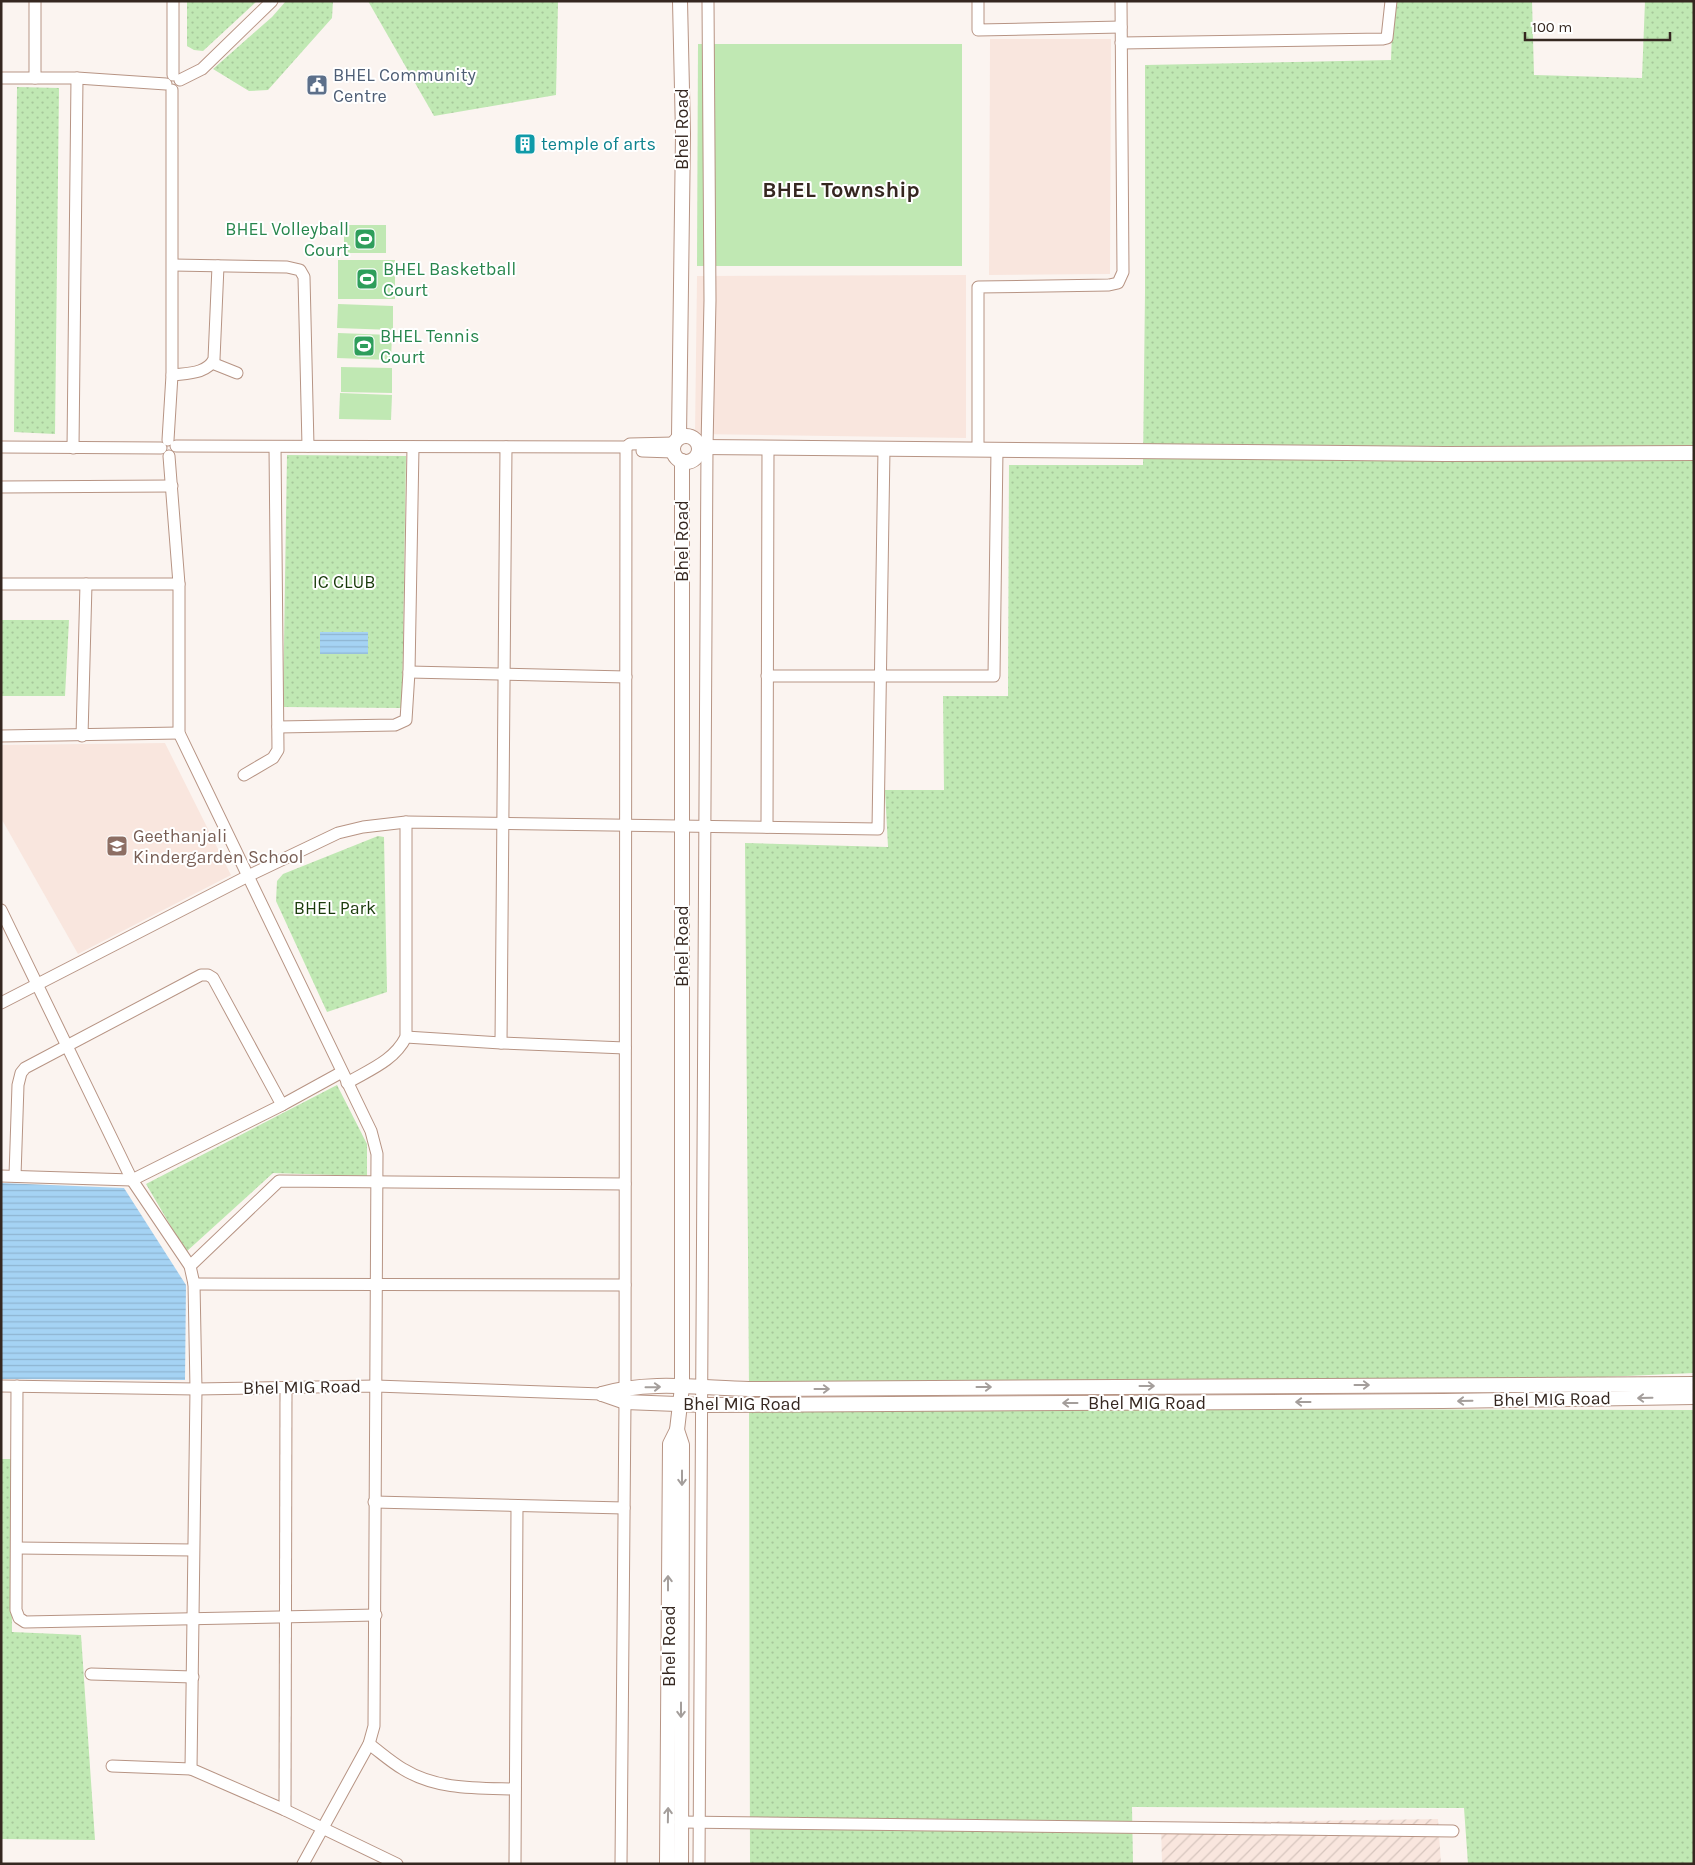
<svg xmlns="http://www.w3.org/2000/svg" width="1695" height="1865" font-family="Karla,sans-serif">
<defs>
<pattern id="industrial-furrows" width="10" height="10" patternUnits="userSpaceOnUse" patternTransform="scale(1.25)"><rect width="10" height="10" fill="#f9e6de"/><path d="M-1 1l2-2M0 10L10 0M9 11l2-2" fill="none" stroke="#d6c5be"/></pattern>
<pattern id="grass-dots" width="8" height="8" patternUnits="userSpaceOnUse" patternTransform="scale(1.25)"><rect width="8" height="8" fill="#c0e8b3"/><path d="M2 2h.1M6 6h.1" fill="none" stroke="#a6c79a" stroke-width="1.8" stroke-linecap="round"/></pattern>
<pattern id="water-rules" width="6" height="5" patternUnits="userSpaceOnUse" patternTransform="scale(1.25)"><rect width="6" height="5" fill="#a5d3f4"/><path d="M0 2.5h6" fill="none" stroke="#8fb5d1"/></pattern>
</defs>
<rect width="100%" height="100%" fill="#fbf4f0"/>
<g fill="#f9e6de">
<path d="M990,39H1111L1110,274L989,275Z"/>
<path d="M966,275V438L695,434L697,276Z"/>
<path d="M165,743L231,875L78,954L1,818V745Z"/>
</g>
<path fill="url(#industrial-furrows)" d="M1438,1819L1441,1864H1162L1161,1823Z"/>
<g fill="url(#grass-dots)">
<path d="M187,1H257L203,51L194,50L187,46Z"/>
<path d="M286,1H333L332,18L268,90L249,91L213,69L272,17Z"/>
<path d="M368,1H558L556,95L434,116Z"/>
<path d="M1393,1H1532L1534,75L1642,78L1645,1H1694V1373L1443,1384L749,1389L745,843L888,847L885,790H944L943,696H1008L1009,465H1143L1145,292V65L1391,60Z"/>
<path d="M17,87L59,88L55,434L14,432Z"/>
<path d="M287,455L406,456L402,708L283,707Z"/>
<path d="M1,620H69L65,696H1Z"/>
<path d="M378,836L384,837L387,992L327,1012L276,901L277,881L283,874Z"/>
<path d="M337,1085L367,1144V1176L273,1173L186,1252L146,1184Z"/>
<path d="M749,1408L1694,1410V1864H1468L1464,1808L1132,1807L1133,1864H750Z"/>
<path d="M1,1459H11L12,1632L81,1635L95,1840L1,1839Z"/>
</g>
<g fill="#c0e8b3">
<path d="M698,44H962V266H697Z"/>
<rect x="344" y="225" width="42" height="28"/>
<rect x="338" y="260" width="57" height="39"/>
<path d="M338,304L393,306V330L337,328Z"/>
<path d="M338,333L392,335L391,360L337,358Z"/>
<path d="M341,367L392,368V393L341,392Z"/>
<path d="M340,393L392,395L391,420L339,419Z"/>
</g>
<g fill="url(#water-rules)">
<rect x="320" y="632" width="48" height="22"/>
<path d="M1,1183L124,1188L186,1285L185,1380L1,1379Z"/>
</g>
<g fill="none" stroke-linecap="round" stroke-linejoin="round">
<g stroke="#b79484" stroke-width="13">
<g id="minor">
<path d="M35,1V78"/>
<path d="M978,1V30L1121,27"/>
<path d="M1121,43L1383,39L1387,38L1391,1"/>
<path d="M173,75V1"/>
<path d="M1,78H77L166,84"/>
<path d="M180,80L202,69L272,1"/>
<path d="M173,265L287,267L300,270L304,277L308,446"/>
<path d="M212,363L237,373"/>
<path d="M172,375C187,373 207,374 214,359L218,266"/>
<path d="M168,440L172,375V90"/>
<path d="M176,446L626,447L630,444L674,443"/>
<path d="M1,447L161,448"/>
<path d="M506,447L501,1043L625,1048"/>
<path d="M73,448L77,78"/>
<path d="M978,449V287L1109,285L1118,283L1123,272L1121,1"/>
<path d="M642,451L673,452"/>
<path d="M169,456L179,584V733L371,1131L377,1154L374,1726L369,1744L303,1864"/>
<path d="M1,487L172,486"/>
<path d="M1,584H179"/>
<path d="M409,672L626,677"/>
<path d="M767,676H994L997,449"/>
<path d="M278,727L395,725L406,720L409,672L413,447"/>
<path d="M1,736L179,733"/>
<path d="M82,736L86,584"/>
<path d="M244,775L273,758L278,750L275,447"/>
<path d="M767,827L768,448"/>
<path d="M1,910L132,1180L190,1266L194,1284L196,1389L191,1769L285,1810L397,1864"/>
<path d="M1,1003L248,876L338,833L363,827L406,822L878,829L884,449"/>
<path d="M406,1037L501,1043"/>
<path d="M347,1083C369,1070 394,1061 406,1037V822"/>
<path d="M1,1176L132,1180L282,1105L342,1072"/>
<path d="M15,1176L18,1085L21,1073L25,1068L201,975H208L213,978L282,1105"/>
<path d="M190,1266L279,1181L625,1184"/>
<path d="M194,1284L625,1285"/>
<path d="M1,1386L196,1389L376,1386L602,1394"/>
<path d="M17,1386L16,1610L19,1618L25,1622L376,1615"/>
<path d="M374,1502L624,1508"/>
<path d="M17,1548L193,1550"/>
<path d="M91,1674L193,1677"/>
<path d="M369,1744C380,1752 391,1762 403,1769C437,1790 477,1788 515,1789"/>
<path d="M112,1766L191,1769"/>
<path d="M285,1810L286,1388"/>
<path d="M680,1822L1453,1831"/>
<path d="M515,1864L517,1507"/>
<path d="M621,1864L625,1402L626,447"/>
<path d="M699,1864L707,447L710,300L708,1"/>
</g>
</g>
<g stroke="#b79484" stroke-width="16">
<g id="tertiary">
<circle cx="686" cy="449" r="13"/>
<path d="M679,437L683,134L680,1"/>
<path d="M700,447L1445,454L1694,453"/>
<path d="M602,1394L625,1402L703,1405L1443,1401L1694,1397"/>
<path d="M602,1394C649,1380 701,1388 749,1389L1694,1384"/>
<path d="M677,1430L682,1445L681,1864"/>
<path d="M667,1864L670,1444L677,1430L682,1387V461"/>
</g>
</g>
<use href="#minor" stroke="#fff" stroke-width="11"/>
<use href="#tertiary" stroke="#fff" stroke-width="14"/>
</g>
<defs><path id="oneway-shaft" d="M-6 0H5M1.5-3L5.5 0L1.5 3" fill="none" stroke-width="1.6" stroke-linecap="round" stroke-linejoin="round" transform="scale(1.25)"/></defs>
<g stroke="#a49e9b">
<use href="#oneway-shaft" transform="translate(1362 1385)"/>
<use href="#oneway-shaft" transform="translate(1147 1386)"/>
<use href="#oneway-shaft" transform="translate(653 1387) rotate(-1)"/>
<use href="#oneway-shaft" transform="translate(984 1387)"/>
<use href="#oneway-shaft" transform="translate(822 1389)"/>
<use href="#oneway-shaft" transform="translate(1645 1398) rotate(179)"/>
<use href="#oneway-shaft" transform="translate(1465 1401) rotate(179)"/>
<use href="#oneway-shaft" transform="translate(1303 1402) rotate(180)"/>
<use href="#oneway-shaft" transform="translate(1070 1403) rotate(180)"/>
<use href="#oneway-shaft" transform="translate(682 1478) rotate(90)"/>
<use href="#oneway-shaft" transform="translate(668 1583) rotate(-90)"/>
<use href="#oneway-shaft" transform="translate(681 1710) rotate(90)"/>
<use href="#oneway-shaft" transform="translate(668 1815) rotate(-89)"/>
</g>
<defs>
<g id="civic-square" transform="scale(1.125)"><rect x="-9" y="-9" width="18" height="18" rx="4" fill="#5c6f8a" stroke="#fff"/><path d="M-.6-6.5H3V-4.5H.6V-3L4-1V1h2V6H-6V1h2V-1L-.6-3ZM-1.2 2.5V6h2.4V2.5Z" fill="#fff"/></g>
<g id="building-square" transform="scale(1.125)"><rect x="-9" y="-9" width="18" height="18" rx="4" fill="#0f9aa8" stroke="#fff"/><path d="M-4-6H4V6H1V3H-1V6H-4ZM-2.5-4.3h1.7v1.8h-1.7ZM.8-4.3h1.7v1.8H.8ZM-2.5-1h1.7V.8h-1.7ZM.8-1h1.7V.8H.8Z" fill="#fff"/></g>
<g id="stadium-square" transform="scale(1.125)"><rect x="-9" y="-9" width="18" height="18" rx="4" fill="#2e9e5b" stroke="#fff"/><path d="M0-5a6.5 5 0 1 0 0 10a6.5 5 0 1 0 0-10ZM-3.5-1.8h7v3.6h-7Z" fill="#fff"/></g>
<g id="school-square" transform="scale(1.125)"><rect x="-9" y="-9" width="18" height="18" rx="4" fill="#8d6e63" stroke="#fff"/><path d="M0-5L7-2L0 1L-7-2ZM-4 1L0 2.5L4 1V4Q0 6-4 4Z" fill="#fff"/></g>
</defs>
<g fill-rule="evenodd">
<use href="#civic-square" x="317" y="85"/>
<use href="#building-square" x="525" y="144"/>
<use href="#stadium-square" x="365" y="239"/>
<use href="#stadium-square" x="367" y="279"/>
<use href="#stadium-square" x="364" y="346"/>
<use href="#school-square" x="117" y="846"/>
</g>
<g text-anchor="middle" stroke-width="4" stroke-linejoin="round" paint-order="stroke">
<g font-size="18" fill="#4e5e75" stroke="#fff" text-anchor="start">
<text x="333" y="81">BHEL Community<tspan x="333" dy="21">Centre</tspan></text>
</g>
<g font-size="18" fill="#352720" stroke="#fff">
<text transform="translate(682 129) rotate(-90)" y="6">Bhel Road</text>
<text transform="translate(682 541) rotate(-90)" y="6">Bhel Road</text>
<text transform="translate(682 946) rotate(-90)" y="6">Bhel Road</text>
<text transform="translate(302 1387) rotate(-1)" y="6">Bhel MIG Road</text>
<text transform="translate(1552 1399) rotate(-1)" y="6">Bhel MIG Road</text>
<text x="1147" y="1409">Bhel MIG Road</text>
<text x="742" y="1410">Bhel MIG Road</text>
<text transform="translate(669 1646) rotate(-90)" y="6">Bhel Road</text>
</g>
<g font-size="18" fill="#0d838f" stroke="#fff" text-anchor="start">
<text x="541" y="150">temple of arts</text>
</g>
<g font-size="18" fill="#27864d" stroke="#fff" text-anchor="start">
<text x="349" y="235" text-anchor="end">BHEL Volleyball<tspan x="349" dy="21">Court</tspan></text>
<text x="383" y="275">BHEL Basketball<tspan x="383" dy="21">Court</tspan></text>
<text x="380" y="342">BHEL Tennis<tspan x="380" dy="21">Court</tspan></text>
</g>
<g font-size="18" fill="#1a3b0b" stroke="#fff">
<text x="344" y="588">IC CLUB</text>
<text x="335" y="914">BHEL Park</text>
</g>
<g font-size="18" fill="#785e54" stroke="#fff" text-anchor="start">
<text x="133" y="842">Geethanjali<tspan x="133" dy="21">Kindergarden School</tspan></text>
</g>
<g font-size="22" font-weight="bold" fill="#352720" stroke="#fff">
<text x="841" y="197">BHEL Township</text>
</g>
</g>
<rect width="1695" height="1865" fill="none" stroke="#352720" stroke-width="5"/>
<path d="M1525 32v8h145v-8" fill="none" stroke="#352720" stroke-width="2.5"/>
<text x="1532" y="32" font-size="15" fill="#352720" stroke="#ffffff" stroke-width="4" paint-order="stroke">100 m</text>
</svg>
